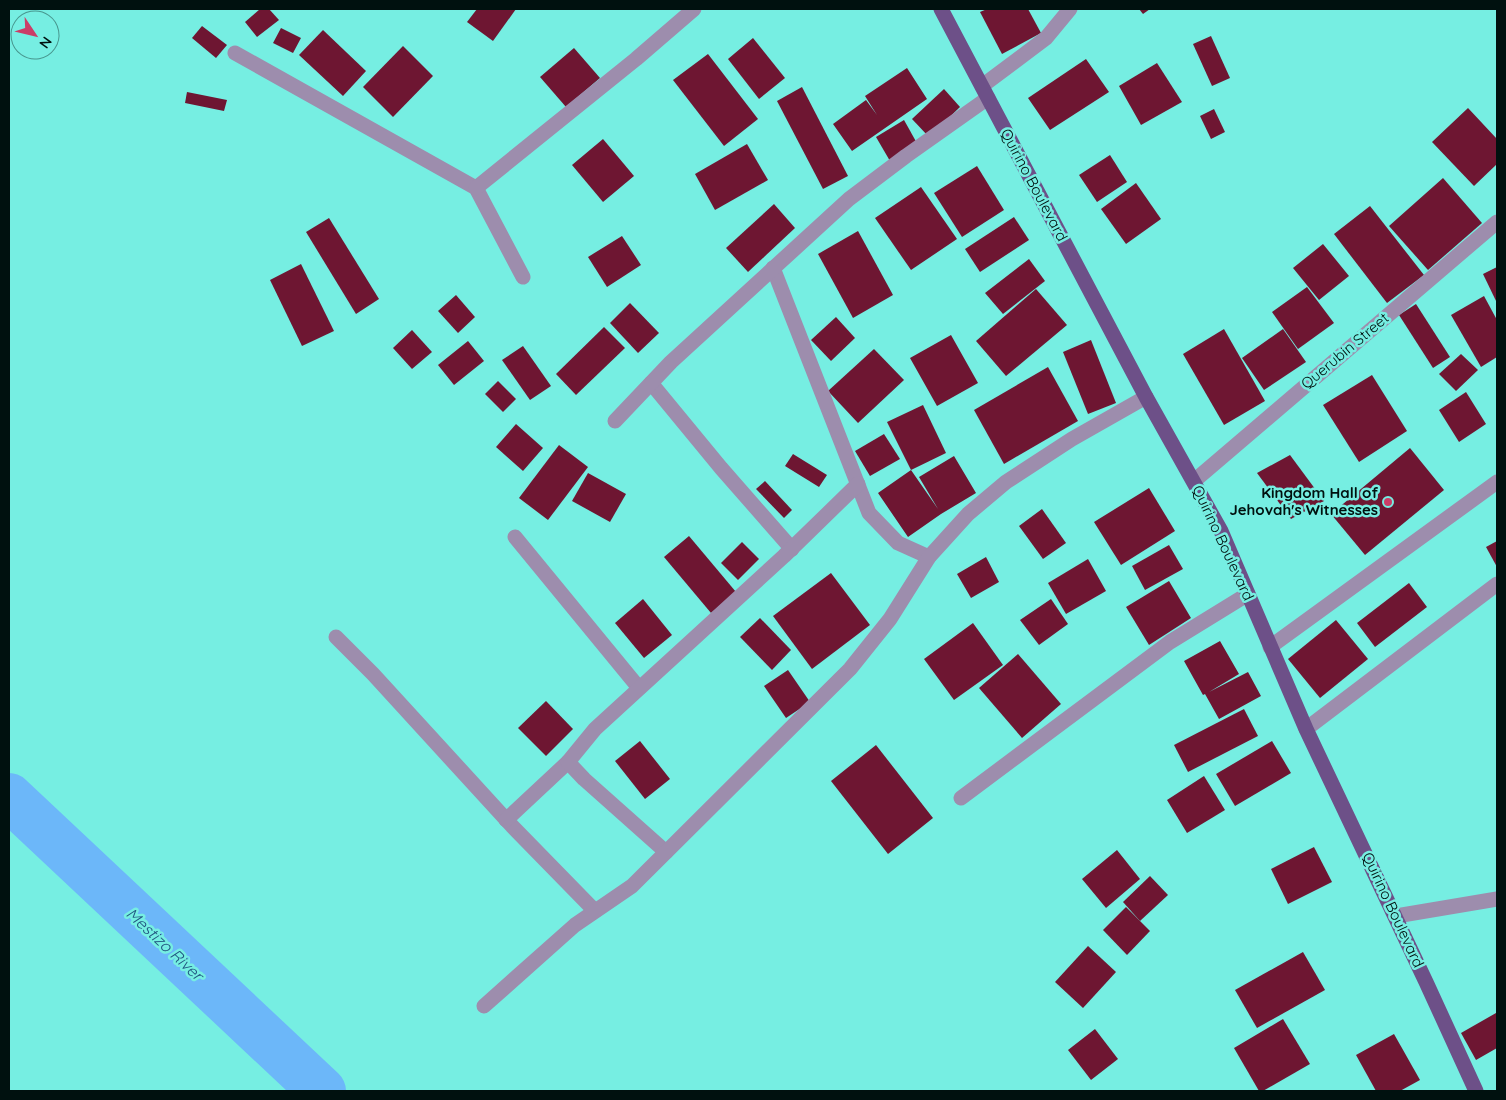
<svg xmlns="http://www.w3.org/2000/svg" width="1506" height="1100" font-family="Quicksand,sans-serif">
<rect width="100%" height="100%" fill="#76eee2"/>
<g fill="none" stroke-linecap="round" stroke-linejoin="round">
<path stroke="#6cb7f9" stroke-width="48" d="M9,797L322,1091"/>
</g>
<g fill="#6e1632">
<path d="M260,9H269L279,20L257,37L245,22Z"/>
<path d="M477,9H516L493,41L467,22Z"/>
<path d="M987,9H1028L1041,33L1002,54L980,12Z"/>
<path d="M1139,9H1150L1143,14Z"/>
<path d="M202,26L227,45L216,58L192,38Z"/>
<path d="M281,28L301,38L293,53L273,43Z"/>
<path d="M323,30L366,71L343,96L299,55Z"/>
<path d="M1211,36L1230,78L1212,86L1193,44Z"/>
<path d="M753,38L785,78L759,99L728,59Z"/>
<path d="M403,46L433,76L393,117L363,87Z"/>
<path d="M574,48L600,78L566,107L540,77Z"/>
<path d="M708,54L758,119L724,146L673,80Z"/>
<path d="M1086,59L1109,92L1050,130L1028,98Z"/>
<path d="M1157,63L1182,102L1141,125L1119,86Z"/>
<path d="M907,68L927,99L852,151L833,124L866,100L877,115L865,96Z"/>
<path d="M802,87L848,176L823,189L777,101Z"/>
<path d="M944,89L960,107L929,137L912,119Z"/>
<path d="M187,92L227,100L224,111L185,103Z"/>
<path d="M1468,108L1497,139V164L1474,186L1432,142Z"/>
<path d="M1214,109L1225,132L1211,139L1200,116Z"/>
<path d="M904,120L918,145L890,161L876,137Z"/>
<path d="M603,139L634,176L603,202L572,165Z"/>
<path d="M747,144L768,180L715,210L695,174Z"/>
<path d="M1110,155L1127,182L1097,202L1079,175Z"/>
<path d="M977,166L1004,210L962,237L934,193Z"/>
<path d="M1443,178L1482,223L1428,270L1389,226Z"/>
<path d="M1136,183L1161,219L1126,244L1101,209Z"/>
<path d="M921,187L957,239L911,270L875,218Z"/>
<path d="M774,204L795,228L748,272L726,248Z"/>
<path d="M1370,206L1424,275L1387,303L1334,234Z"/>
<path d="M1014,217L1029,240L980,272L965,249Z"/>
<path d="M329,218L379,299L356,314L306,232Z"/>
<path d="M858,231L893,295L853,318L818,254Z"/>
<path d="M622,236L641,265L607,287L588,257Z"/>
<path d="M1323,244L1349,276L1319,300L1293,268Z"/>
<path d="M1029,259L1045,281L1003,314L985,293Z"/>
<path d="M301,264L334,331L302,346L270,280Z"/>
<path d="M1497,267V303L1483,274Z"/>
<path d="M1307,287L1334,323L1298,349L1272,312Z"/>
<path d="M1036,289L1067,325L1006,376L976,341Z"/>
<path d="M456,295L475,317L458,333L438,311Z"/>
<path d="M1484,296L1497,320V357L1481,367L1451,315Z"/>
<path d="M630,303L659,333L638,353L610,323Z"/>
<path d="M1416,304L1450,357L1433,368L1399,315Z"/>
<path d="M836,317L855,338L831,361L811,340Z"/>
<path d="M604,327L625,348L576,395L556,374Z"/>
<path d="M1224,329L1265,401L1224,425L1183,354Z"/>
<path d="M1283,329L1306,362L1264,390L1242,358Z"/>
<path d="M412,330L432,352L412,369L393,348Z"/>
<path d="M951,335L978,383L937,406L910,358Z"/>
<path d="M1091,340L1116,403L1088,414L1063,352Z"/>
<path d="M468,341L484,361L454,385L438,365Z"/>
<path d="M523,346L551,386L530,400L502,360Z"/>
<path d="M874,349L904,380L858,423L828,391Z"/>
<path d="M1461,354L1478,370L1456,391L1439,374Z"/>
<path d="M1048,367L1078,421L1004,464L974,410Z"/>
<path d="M1372,375L1407,431L1359,462L1323,405Z"/>
<path d="M498,381L516,399L503,412L485,394Z"/>
<path d="M1466,392L1486,424L1459,442L1439,410Z"/>
<path d="M923,405L946,453L911,470L887,422Z"/>
<path d="M516,424L543,448L523,471L496,447Z"/>
<path d="M884,434L900,459L870,476L855,451Z"/>
<path d="M559,445L588,467L548,520L519,498Z"/>
<path d="M1410,448L1444,490L1365,555L1331,514Z"/>
<path d="M793,454L827,475L819,487L785,466Z"/>
<path d="M1290,455L1324,501L1291,519L1257,473Z"/>
<path d="M954,456L976,493L941,514L908,537L878,493L911,470L938,509L919,477Z"/>
<path d="M588,473L626,494L610,522L572,501Z"/>
<path d="M765,481L792,510L784,518L756,489Z"/>
<path d="M1149,488L1175,531L1121,565L1094,522Z"/>
<path d="M1042,509L1066,543L1043,559L1019,526Z"/>
<path d="M689,536L736,592L711,613L664,557Z"/>
<path d="M1497,541V567L1486,547Z"/>
<path d="M742,542L759,559L738,580L721,563Z"/>
<path d="M1169,545L1183,569L1145,590L1132,566Z"/>
<path d="M986,557L999,582L971,598L957,574Z"/>
<path d="M1088,559L1106,591L1066,614L1048,583Z"/>
<path d="M831,573L870,625L812,669L773,616Z"/>
<path d="M1169,581L1191,618L1149,645L1126,607Z"/>
<path d="M1409,583L1427,607L1375,647L1357,623Z"/>
<path d="M643,599L672,635L644,658L615,623Z"/>
<path d="M1051,599L1068,624L1039,645L1020,620Z"/>
<path d="M760,618L791,650L772,670L740,637Z"/>
<path d="M1336,620L1368,659L1320,698L1288,659Z"/>
<path d="M973,623L1003,665L954,700L924,659Z"/>
<path d="M1220,641L1239,674L1209,692L1248,672L1261,696L1219,719L1205,694L1203,695L1184,661Z"/>
<path d="M1018,654L1061,704L1022,738L979,688Z"/>
<path d="M788,670L810,702L786,718L764,686Z"/>
<path d="M546,701L573,729L546,756L518,728Z"/>
<path d="M1244,709L1258,736L1188,772L1174,745Z"/>
<path d="M640,741L670,779L645,799L615,761Z"/>
<path d="M1272,741L1291,773L1235,806L1216,774Z"/>
<path d="M876,745L933,818L888,854L831,781Z"/>
<path d="M1204,776L1225,810L1187,833L1167,800Z"/>
<path d="M1314,847L1332,882L1288,904L1271,869Z"/>
<path d="M1117,850L1140,879L1106,908L1082,879Z"/>
<path d="M1150,876L1168,895L1140,921L1123,902Z"/>
<path d="M1126,907L1150,931L1127,955L1103,930Z"/>
<path d="M1088,946L1116,972L1083,1008L1055,982Z"/>
<path d="M1303,952L1325,990L1257,1028L1235,990Z"/>
<path d="M1496,1013L1497,1016V1048L1476,1060L1461,1033Z"/>
<path d="M1283,1019L1310,1064L1263,1091H1259L1234,1048Z"/>
<path d="M1095,1029L1118,1059L1091,1080L1068,1050Z"/>
<path d="M1394,1034L1420,1080L1400,1091H1376L1356,1055Z"/>
</g>
<g fill="none" stroke-linecap="round" stroke-linejoin="round">
<g stroke="#9d8dad" stroke-width="15">
<path d="M235,53L476,188L523,277"/>
<path d="M982,86L1046,38L1070,9"/>
<path d="M476,188L636,59L694,9"/>
<path d="M773,268L869,513L898,543L929,557"/>
<path d="M651,383L721,468L792,549"/>
<path d="M615,421L671,362L849,199L906,156L988,98"/>
<path d="M1194,481L1497,222"/>
<path d="M515,537L639,688"/>
<path d="M336,637L373,674L512,826L595,911"/>
<path d="M1270,647L1497,482"/>
<path d="M1306,729L1497,584"/>
<path d="M961,798L1170,642L1248,594"/>
<path d="M506,820L568,762"/>
<path d="M666,852L584,779L568,762L595,729L784,556L858,484"/>
<path d="M1396,916L1497,899"/>
<path d="M484,1006L575,925L632,886L850,669L890,619L929,557L968,514L1006,482L1072,439L1146,397"/>
</g>
<path stroke="#6d5088" stroke-width="15" d="M941,9L1146,397L1221,531L1306,729L1426,982L1476,1091"/>
</g>
<circle fill="#cb3d67" stroke="#76eee2" stroke-width="2" cx="1388" cy="502" r="5"/>
<g text-anchor="middle" stroke-width="5" stroke-linejoin="round" paint-order="stroke">
<g font-size="15" fill="#00110f" stroke="#76eee2">
<text transform="translate(1034 185) rotate(62)" y="5">Quirino Boulevard</text>
<text transform="translate(1345 351) rotate(-40)" y="5">Querubin Street</text>
<text transform="translate(1223 543) rotate(65)" y="5">Quirino Boulevard</text>
<text transform="translate(1393 910) rotate(65)" y="5">Quirino Boulevard</text>
</g>
<g font-size="15" font-weight="bold" fill="#00110f" stroke="#76eee2" text-anchor="end">
<text x="1378" y="498">Kingdom Hall of<tspan x="1378" dy="17">Jehovah's Witnesses</tspan></text>
</g>
<g font-size="16" font-style="italic" fill="#225682" stroke="#76eee2">
<text transform="translate(165 944) rotate(43)" y="6">Mestizo River</text>
</g>
</g>
<rect width="1506" height="1100" fill="none" stroke="#00110f" stroke-width="20"/>
<g transform="translate(35 35) rotate(125)"><circle r="24" fill="#76eee2" stroke="#47968e"/>
<path d="M0-4L9 19L0 12L-9 19Z" fill="#cb3d67"/>
<text y="-8" font-size="14" font-weight="bold" text-anchor="middle" fill="#00110f">N</text>
</g>
</svg>
